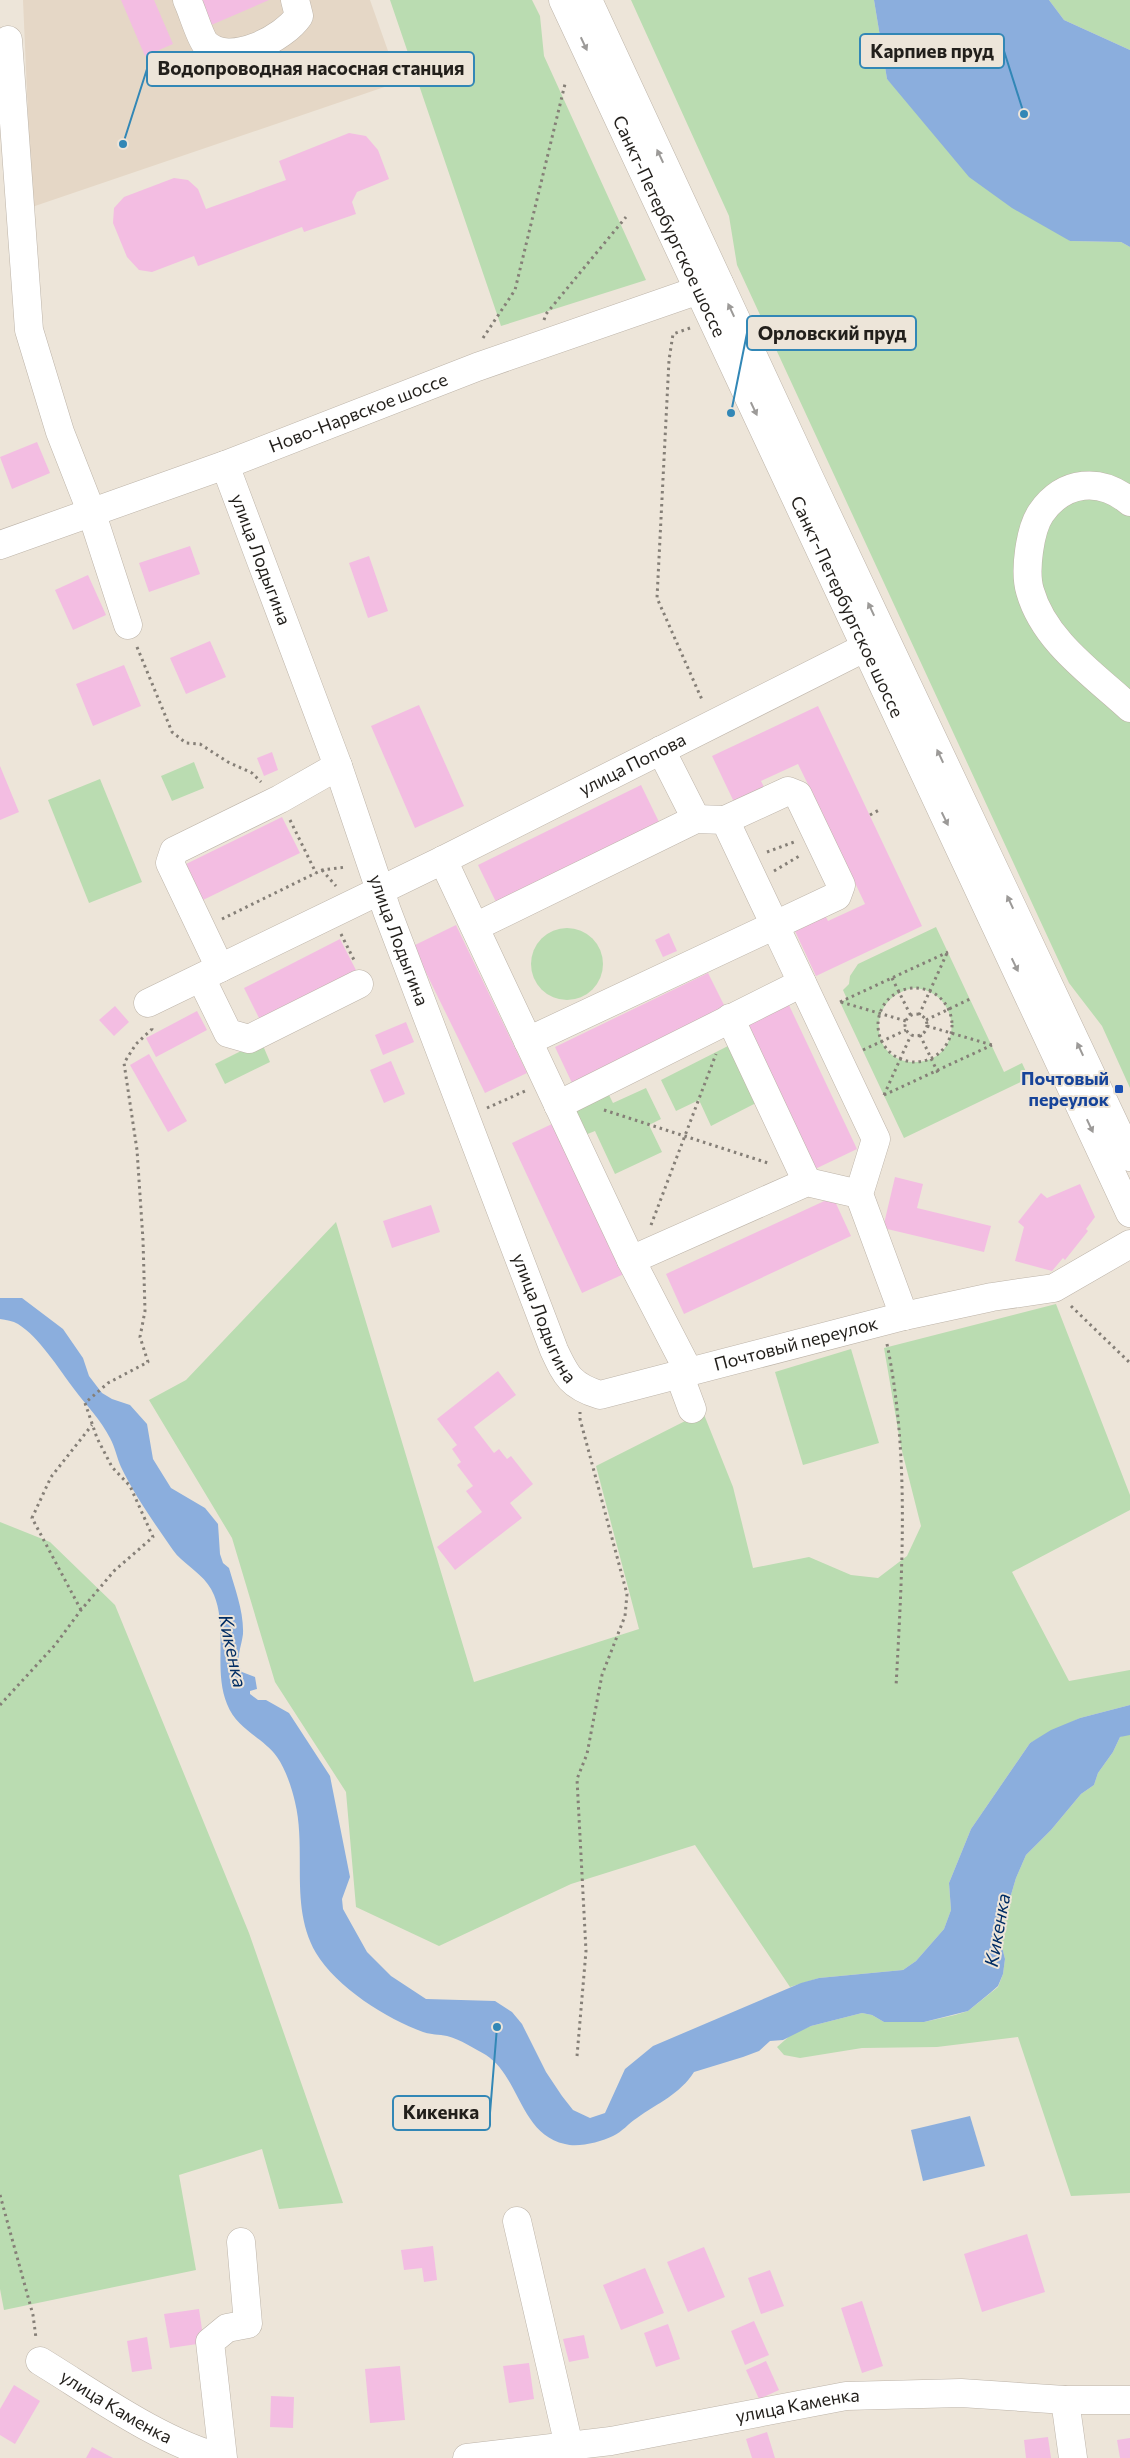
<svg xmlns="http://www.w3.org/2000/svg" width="1130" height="2458" font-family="Commissioner,sans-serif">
<rect width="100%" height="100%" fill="#ede5d9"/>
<path fill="#e5d7c6" d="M23,0H370L399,82L32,207Z"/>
<g fill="#badcb1" fill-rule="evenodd">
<path d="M390,0H532L540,16L544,56L646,280L501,326Z"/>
<path d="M631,0H874L887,79L901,93L1070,241L1121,242L1130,247V1088L1102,1026L1069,983L737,265L729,216Z"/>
<path d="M1049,0H1130V50L1064,20Z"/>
<path d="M194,762L204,788L172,801L161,776Z"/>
<path d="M100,779L142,882L89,903L48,800Z"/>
<path d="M936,927L1004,1072L1022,1063L1029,1078L904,1138L840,1002L847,999L843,990L849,984L850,976L858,964ZM915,988C964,993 963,1061 916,1062C868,1063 865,995 915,988Z"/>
<circle cx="567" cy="964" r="36"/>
<path d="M261,1041L270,1062L225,1084L215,1064Z"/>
<path d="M728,1046L756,1103L711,1126L699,1100L676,1111L661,1080Z"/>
<path d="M646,1088L661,1119L649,1125L662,1152L615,1174L595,1131L585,1135L573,1110L608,1093L613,1103Z"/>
<path d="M336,1222L474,1682L639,1629L596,1466L703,1412L733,1487L753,1568L809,1557L851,1575L878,1578L907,1556L921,1526L901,1447L884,1348L1056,1304L1130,1495V1510L1012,1572L1069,1681L1130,1670V1705L1080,1718L1030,1743L971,1829L949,1883L951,1910L944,1929L916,1961L903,1970L819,1978L790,1987L695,1845L571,1884L439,1946L356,1907L346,1792L275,1682L232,1538L149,1400L186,1380Z"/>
<path d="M851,1349L879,1443L803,1465L775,1372Z"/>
<path d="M0,1522L50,1542L115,1605L249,1933L343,2203L279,2209L262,2149L179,2175L196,2270L4,2310L0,2289Z"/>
<path d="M1127,1734L1130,1735V2193L1071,2196L1018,2037L937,2047L862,2048L800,2058L784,2055L777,2047L793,2033L811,2026L862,2013L872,2015L884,2022H924L955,2015L968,2011L998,1987L1003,1974L1005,1959L999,1935L1016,1878L1026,1855L1051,1830L1081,1794L1094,1785L1098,1773L1113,1752L1120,1737Z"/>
</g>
<g fill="#8baedd">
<path d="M874,0H1049L1064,20L1130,50V247L1121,242L1070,241L1012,208L969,177L887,79Z"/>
<path d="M0,1298H22L63,1329L83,1358L89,1376L102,1393L112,1399L130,1405L147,1424L153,1459L171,1488L205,1508L218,1524L220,1554L223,1563L229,1568C235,1589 244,1612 243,1634C241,1649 235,1659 242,1672L255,1677L257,1689L250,1691V1694L258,1700H266L289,1713L330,1776L350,1877L342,1899L343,1909L367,1952L391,1976L426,1999L495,2001L512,2012L522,2024L546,2072L562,2096L573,2110L590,2118L605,2113L625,2069L653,2046L801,1983L819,1978L903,1970L916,1961L944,1929L951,1910L949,1883L971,1829L1030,1743L1051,1730L1080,1718L1130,1705V1735L1120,1737L1113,1752L1098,1773L1094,1785L1081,1794L1051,1830L1026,1855L1016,1878L999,1935L1005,1959L1003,1974L998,1986L990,1993L968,2011L924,2022H884L872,2015L862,2013L811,2026L783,2040L770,2041L759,2051L743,2057L694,2072C680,2094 658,2103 637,2118C629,2123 622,2132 613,2136C600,2142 578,2148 565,2144C520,2134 520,2077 486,2055C475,2049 460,2039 447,2036C439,2034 431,2035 423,2032C387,2019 336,1987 316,1953C289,1906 307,1852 295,1802C292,1788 285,1768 277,1757C263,1737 237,1730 227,1704C213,1669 228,1629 214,1595C207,1578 194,1571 181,1559C175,1554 171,1547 166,1540C150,1517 133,1492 121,1467C117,1458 115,1447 110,1438C101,1420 86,1405 74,1389C59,1369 39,1337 18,1324C13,1321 6,1320 0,1319Z"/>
<path d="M970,2116L985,2166L923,2181L911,2130Z"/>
</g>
<g fill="#f3bde2">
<path d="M121,0H154L173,44L145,56Z"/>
<path d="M198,0H269L209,26Z"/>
<path d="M349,133L366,136L378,150L389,179L357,192L352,202L356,214L304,232L302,227L198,266L194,256L152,272L139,270L127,257L113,223L114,208L124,197L174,178L188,180L198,189L206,209L286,180L279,161Z"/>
<path d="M37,442L50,473L12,489L0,457Z"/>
<path d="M190,546L200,574L149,592L139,563Z"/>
<path d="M369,556L388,611L368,618L349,563Z"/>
<path d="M88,575L106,615L73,630L55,590Z"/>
<path d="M210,641L226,677L186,694L170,658Z"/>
<path d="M124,665L141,706L93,726L76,684Z"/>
<path d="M419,705L464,806L415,828L371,726Z"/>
<path d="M818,706L922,926L816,976L794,929L825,915L828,921L865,904L822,813L798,764L761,781L764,787L734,802L712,756Z"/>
<path d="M272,752L278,770L264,776L257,758Z"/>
<path d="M0,766L19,812L0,820Z"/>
<path d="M641,785L659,822L496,902L478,865Z"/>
<path d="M282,817L300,853L203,900L186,864Z"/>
<path d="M456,925L527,1073L485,1093L413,946Z"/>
<path d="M669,933L677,951L663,957L655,940Z"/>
<path d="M340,939L358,974L261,1022L244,988Z"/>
<path d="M708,973L726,1009L572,1083L555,1047Z"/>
<path d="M787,1001L857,1149L813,1170L743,1023Z"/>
<path d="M115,1006L129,1022L114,1036L99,1020Z"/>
<path d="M197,1011L207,1030L156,1057L146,1038Z"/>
<path d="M406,1022L414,1042L383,1055L375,1035Z"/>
<path d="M149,1054L187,1121L168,1132L130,1065Z"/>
<path d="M391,1061L405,1094L384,1103L370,1070Z"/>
<path d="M554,1123L624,1274L582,1293L512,1143Z"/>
<path d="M895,1177L923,1184L917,1208L991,1226L984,1252L883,1228Z"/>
<path d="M1080,1184L1095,1217L1086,1229L1088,1231L1065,1260L1063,1258L1052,1271L1015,1261L1024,1227L1018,1222L1041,1193L1047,1198Z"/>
<path d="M833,1197L851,1236L684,1314L666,1274Z"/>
<path d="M431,1205L440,1232L392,1248L383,1221Z"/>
<path d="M498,1371L516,1395L474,1427L494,1453L499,1449L507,1459L511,1456L533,1484L510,1503L522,1518L455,1570L437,1547L482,1512L466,1491L473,1486L457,1465L461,1462L452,1449L457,1445L437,1419Z"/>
<path d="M1027,2234L1045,2292L982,2312L964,2254Z"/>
<path d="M433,2246L437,2280L424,2282L422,2268L404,2270L401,2250Z"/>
<path d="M704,2247L725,2297L688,2312L667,2262Z"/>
<path d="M645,2268L664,2313L621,2330L603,2285Z"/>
<path d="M770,2270L784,2306L761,2314L748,2278Z"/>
<path d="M862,2301L883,2366L862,2373L841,2308Z"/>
<path d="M199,2309L204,2343L170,2348L164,2314Z"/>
<path d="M754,2321L769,2355L745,2365L731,2331Z"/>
<path d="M668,2324L680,2359L656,2367L644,2333Z"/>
<path d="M584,2335L589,2358L569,2362L563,2339Z"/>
<path d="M147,2337L152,2369L132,2372L127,2341Z"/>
<path d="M766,2361L779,2390L759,2399L746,2370Z"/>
<path d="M529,2363L534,2399L509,2403L503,2366Z"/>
<path d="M400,2366L405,2420L370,2423L365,2369Z"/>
<path d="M14,2385L40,2401L15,2444L0,2435V2409Z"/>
<path d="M271,2396L294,2397L293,2428L270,2427Z"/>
<path d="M767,2432L775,2458H752L746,2439Z"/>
<path d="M1048,2437L1051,2458H1026L1024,2440Z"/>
<path d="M1130,2438V2458H1120L1117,2440Z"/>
<path d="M92,2447L113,2458H86Z"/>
</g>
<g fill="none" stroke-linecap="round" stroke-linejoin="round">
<g stroke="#bdb4a9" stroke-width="29">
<g id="minor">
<path d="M187,0C192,10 199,35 205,43C229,68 284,38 299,16L295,0"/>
<path d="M8,40L29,330L60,432L91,511L128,625"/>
<path id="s1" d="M225,465L338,766L387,911L554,1350C566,1376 571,1386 600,1395L904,1316L992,1297L1054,1288L1130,1244"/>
<path d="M1130,502C1101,477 1064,480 1041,513C1030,529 1024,571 1030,591C1044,641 1093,674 1130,708"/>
<path id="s2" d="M0,545L225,465L477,367L719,283"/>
<path d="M661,750L696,819"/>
<path d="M443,860L631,1260L689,1372"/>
<path d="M475,927L696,819L725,820L876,1139L859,1194L904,1316"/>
<path d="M220,968L170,863L174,851L280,799L338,766"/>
<path d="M201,978L228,1033L249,1039L359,984"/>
<path id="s3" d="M148,1003L443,860L884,638"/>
<path d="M730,1018L807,1182"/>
<path d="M528,1041L837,896L841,885L798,795L788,791L725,820"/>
<path d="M558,1105L802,983"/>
<path d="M631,1260L807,1182L859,1194"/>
<path d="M679,1374L692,1409"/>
<path d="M517,2221L569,2446"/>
<path id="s4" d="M40,2361C94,2394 162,2443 222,2458"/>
<path d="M1065,2400L1073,2458"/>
<path d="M223,2458L210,2342L227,2328L248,2324L241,2242"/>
<path id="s5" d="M467,2458L611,2441L846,2396L961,2393L1065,2400H1130"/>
</g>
</g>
<g stroke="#bdb4a9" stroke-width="29">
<g id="major">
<path id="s6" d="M563,0L1130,1213"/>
<path d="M588,0L811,481L1130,1157"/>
</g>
</g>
<g stroke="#857f77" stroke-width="3" stroke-dasharray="2.5 4" stroke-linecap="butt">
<path d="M544,320L546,314L626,217"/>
<path d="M690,328L673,334L669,360L657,598L703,702"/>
<path d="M483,338L515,290L565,84"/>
<path d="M137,647L172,732L186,743L200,744L228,762L252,773L261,782"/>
<path d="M870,815L881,809"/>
<path d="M290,820L316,873"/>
<path d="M767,852L794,842"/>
<path d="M322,870L336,886"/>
<path d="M774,871L801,855"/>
<path d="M222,919L322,870L346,867"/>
<path d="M341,934L355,962"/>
<path d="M892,978L911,1016"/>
<circle cx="915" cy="1025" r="37"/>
<path d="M840,1002L948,952"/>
<path d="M841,1002L906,1021"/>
<circle cx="916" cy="1025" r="11"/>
<path d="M919,1015L947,953"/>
<path d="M926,1020L970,999"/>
<path d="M927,1026L992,1045"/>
<path d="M920,1035L939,1075"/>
<path d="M863,1050L906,1030"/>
<path d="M884,1095L992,1045"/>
<path d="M884,1095L911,1035"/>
<path d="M487,1108L525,1091"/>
<path d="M604,1110L771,1164"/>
<path d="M651,1225L716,1054"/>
<path d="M1071,1306L1130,1363"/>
<path d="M887,1344C910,1456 902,1573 896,1687"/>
<path d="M81,1610L32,1518L51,1477L92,1425"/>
<path d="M0,1705L55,1645L81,1610L114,1571L153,1537L130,1486L112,1467L97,1438L85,1403L108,1383L148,1362L140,1337L145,1311L143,1240L137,1150L124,1063L136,1044L152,1029L151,1026"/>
<path d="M577,2056L586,1951L577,1779L587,1754L602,1675L625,1616L627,1594L580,1419V1412"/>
<path d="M0,2195L33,2315L36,2338"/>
</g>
<use href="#minor" stroke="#fff" stroke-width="28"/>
<use href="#major" stroke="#fff" stroke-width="28"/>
</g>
<defs><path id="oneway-solid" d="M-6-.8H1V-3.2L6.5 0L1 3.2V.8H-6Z" transform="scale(1.25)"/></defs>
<g fill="#9c9a98">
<use href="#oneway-solid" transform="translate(584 44) rotate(65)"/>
<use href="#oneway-solid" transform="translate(660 156) rotate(-115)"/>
<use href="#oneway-solid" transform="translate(731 310) rotate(-115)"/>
<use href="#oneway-solid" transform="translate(754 409) rotate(65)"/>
<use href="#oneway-solid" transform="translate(871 609) rotate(-115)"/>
<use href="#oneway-solid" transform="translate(940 756) rotate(-115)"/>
<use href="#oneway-solid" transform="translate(945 819) rotate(64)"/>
<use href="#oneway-solid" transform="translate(1010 902) rotate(-115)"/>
<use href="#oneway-solid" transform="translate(1015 965) rotate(64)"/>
<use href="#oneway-solid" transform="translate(1080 1049) rotate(-115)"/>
<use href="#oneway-solid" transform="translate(1090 1126) rotate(65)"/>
</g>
<rect fill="#1a4fb4" stroke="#ede5d9" stroke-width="2" x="1114" y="1084" width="10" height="10" rx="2.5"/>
<g text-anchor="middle" stroke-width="4" stroke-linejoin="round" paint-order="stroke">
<g font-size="18" fill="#221f1b" stroke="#ede5d9">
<text dy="6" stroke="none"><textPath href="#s6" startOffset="250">Санкт-Петербургское шоссе</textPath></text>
<text dy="6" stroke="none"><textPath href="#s2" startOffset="382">Ново-Нарвское шоссе</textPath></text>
<text dy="6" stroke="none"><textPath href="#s1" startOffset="101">улица Лодыгина</textPath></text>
<text dy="6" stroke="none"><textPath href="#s6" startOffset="670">Санкт-Петербургское шоссе</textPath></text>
<text dy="6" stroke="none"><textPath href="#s3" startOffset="540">улица Попова</textPath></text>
<text dy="6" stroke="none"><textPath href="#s1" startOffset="506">улица Лодыгина</textPath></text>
<text dy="6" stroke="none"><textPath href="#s1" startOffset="911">улица Лодыгина</textPath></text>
<text dy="6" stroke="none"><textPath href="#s1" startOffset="1214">Почтовый переулок</textPath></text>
<text dy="6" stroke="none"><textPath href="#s4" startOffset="89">улица Каменка</textPath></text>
<text dy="6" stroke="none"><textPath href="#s5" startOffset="335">улица Каменка</textPath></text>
</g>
<g font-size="18" font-weight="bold" fill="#164399" stroke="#ede5d9" text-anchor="end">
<text x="1109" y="1085">Почтовый<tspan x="1109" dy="21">переулок</tspan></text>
</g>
<g font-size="19" font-style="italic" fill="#002d64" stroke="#ede5d9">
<text transform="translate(233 1651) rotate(78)" y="7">Кикенка</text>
<text transform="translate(997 1930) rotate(-80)" y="7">Кикенка</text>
</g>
</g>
<path fill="none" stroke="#3287b6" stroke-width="2" d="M1024 114L1004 51M123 144L147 69M731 413L747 333M497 2027L490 2113"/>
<g fill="#3287b6" stroke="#ede5d9" stroke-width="2">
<circle cx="1024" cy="114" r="5"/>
<circle cx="123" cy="144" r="5"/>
<circle cx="731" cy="413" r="5"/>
<circle cx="497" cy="2027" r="5"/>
</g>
<g fill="#ede5d9" stroke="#3287b6" stroke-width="2">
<rect x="860" y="34" width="144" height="34" rx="5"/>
<rect x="147" y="52" width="327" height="34" rx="5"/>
<rect x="747" y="316" width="169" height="34" rx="5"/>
<rect x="393" y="2096" width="97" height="34" rx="5"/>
</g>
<g font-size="19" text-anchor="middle" font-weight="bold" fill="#221f1b">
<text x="932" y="58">Карпиев пруд</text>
<text x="311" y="75">Водопроводная насосная станция</text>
<text x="832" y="340">Орловский пруд</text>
<text x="441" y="2119">Кикенка</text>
</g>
</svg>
